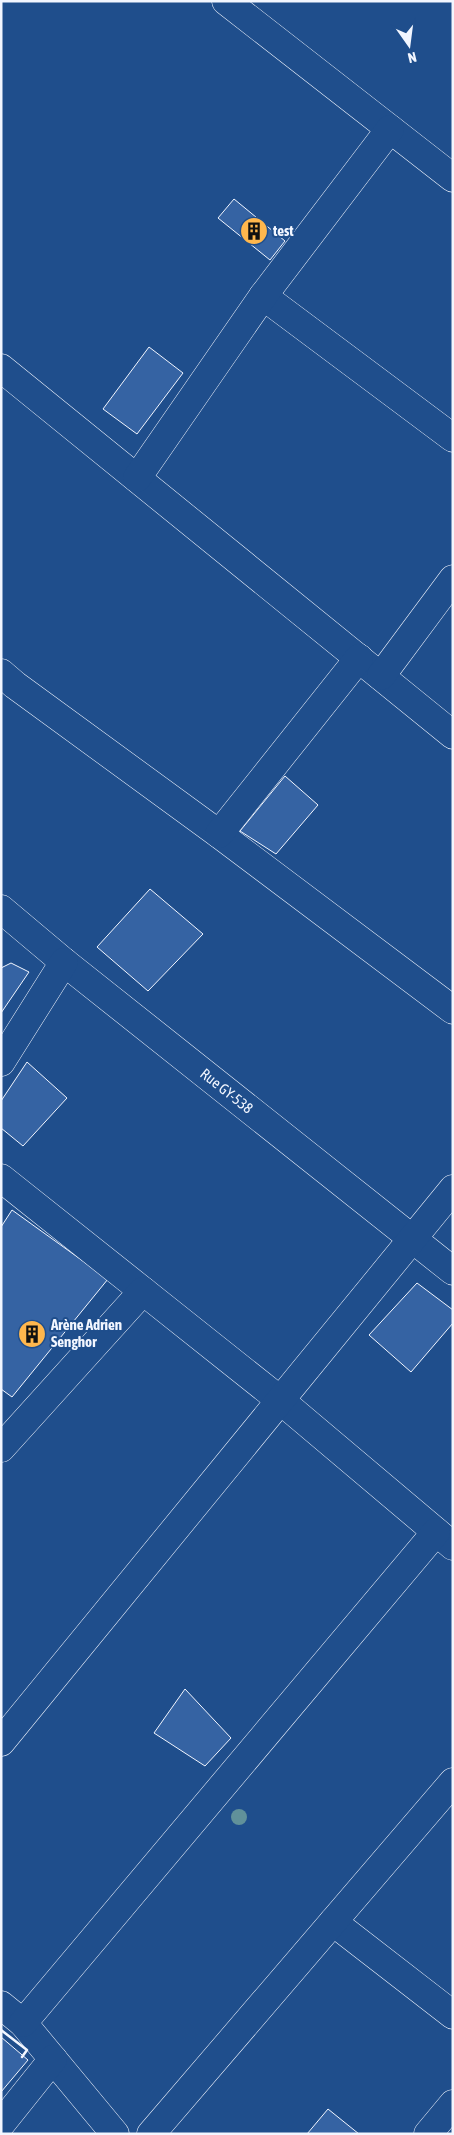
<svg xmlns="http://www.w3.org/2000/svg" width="454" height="2135" font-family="'Asap Condensed',sans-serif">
<rect width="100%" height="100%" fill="#1f4e8c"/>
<g fill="#3563a3" stroke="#f2f6ff">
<path d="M234,199L285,241L270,260L218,218Z"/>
<path d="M149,347L183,373L137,434L103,409Z"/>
<path d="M285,776L318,805L276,854L240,831Z"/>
<path d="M150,889L203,934L148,991L97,947Z"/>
<path d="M11,963L29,972L1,1013V968Z"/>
<path d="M27,1062L67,1098L23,1146L1,1128V1101Z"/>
<path d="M12,1210L108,1279L12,1397L1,1389V1227Z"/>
<path d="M417,1283L453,1310V1323L411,1372L369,1335Z"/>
<path d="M185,1689L231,1738L205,1766L154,1733Z"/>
<path d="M1,2037L28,2060L1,2092Z"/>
<path d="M328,2109L359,2134H307Z"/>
</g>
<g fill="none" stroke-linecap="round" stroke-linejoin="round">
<g stroke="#f2f6ff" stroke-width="29">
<g id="street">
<path d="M226,1L453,178"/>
<path d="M263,296L453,438"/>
<path d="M1,368L453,735"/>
<path d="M137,478L263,296L390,129"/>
<path d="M1,673L15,685L219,834L453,1010"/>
<path d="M381,676L453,579"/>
<path d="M219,834L359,658"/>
<path id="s1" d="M1,909L64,962L453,1271"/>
<path d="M1,1062L64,962"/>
<path d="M1,1178L143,1291"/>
<path d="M1,1448L143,1291L280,1400L453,1546"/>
<path d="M1,1742L453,1189"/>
<path d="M333,1922L453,2015"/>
<path d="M1,2005L23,2023L115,2134"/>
<path d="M23,2023L436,1532"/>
<path d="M1,2124L53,2059"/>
<path d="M151,2134L453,1782"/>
<path d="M428,2134L453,2104"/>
</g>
</g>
<use href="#street" stroke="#1f4e8c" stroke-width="28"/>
<path stroke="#f2f6ff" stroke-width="2.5" d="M1,2030L27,2050L22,2057"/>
</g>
<circle fill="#61919a" cx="239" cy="1817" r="8"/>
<defs>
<g id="building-disc" transform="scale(1.4375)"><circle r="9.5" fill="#ffb74d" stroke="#1f4e8c"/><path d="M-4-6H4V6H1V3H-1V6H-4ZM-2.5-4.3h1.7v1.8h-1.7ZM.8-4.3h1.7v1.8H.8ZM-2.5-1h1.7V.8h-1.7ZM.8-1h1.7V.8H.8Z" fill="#111"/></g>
</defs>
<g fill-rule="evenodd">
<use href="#building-disc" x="254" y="231"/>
<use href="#building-disc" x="32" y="1334"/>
</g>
<g text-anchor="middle" stroke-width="4" stroke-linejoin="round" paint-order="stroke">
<g font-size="15" font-weight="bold" fill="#f2f6ff" stroke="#1f4e8c" text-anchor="start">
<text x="273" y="236">test</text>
<text x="51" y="1330">Arène Adrien<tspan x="51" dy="17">Senghor</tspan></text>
</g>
<g font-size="15" fill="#f2f6ff" stroke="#1f4e8c">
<text dy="5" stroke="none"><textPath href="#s1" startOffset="290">Rue GY-538</textPath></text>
</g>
</g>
<rect width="454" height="2135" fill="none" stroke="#f2f6ff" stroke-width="5"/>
<g transform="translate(409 45) rotate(166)" stroke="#1f4e8c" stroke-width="4" paint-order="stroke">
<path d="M0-4L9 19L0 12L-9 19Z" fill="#f2f6ff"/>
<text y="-8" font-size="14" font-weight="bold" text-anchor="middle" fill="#f2f6ff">N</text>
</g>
</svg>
